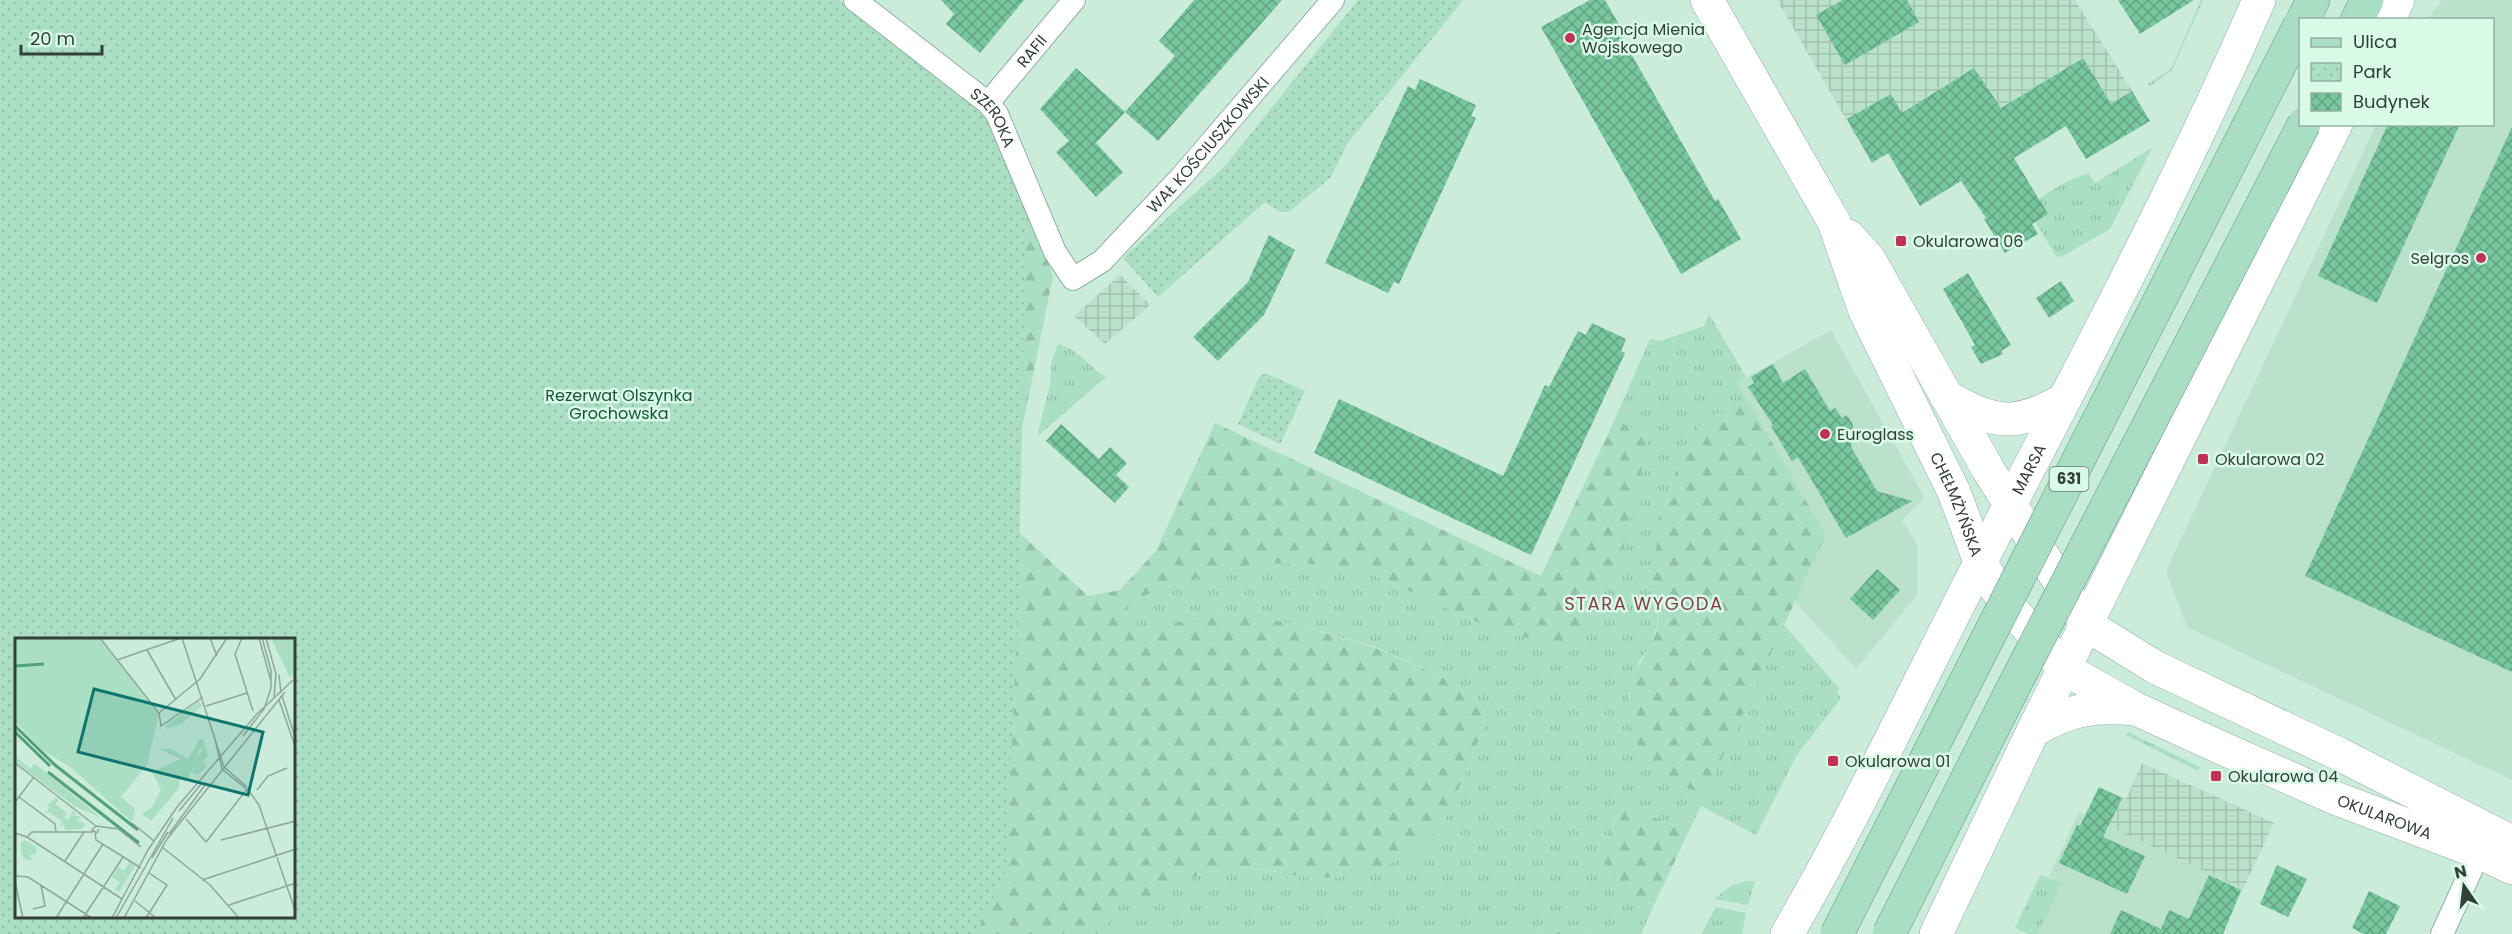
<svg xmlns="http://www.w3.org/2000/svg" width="2512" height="934" font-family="Poppins,sans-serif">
<defs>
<pattern id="industrial-grid" width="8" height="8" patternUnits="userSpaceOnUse" patternTransform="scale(1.5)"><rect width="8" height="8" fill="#b9e1cb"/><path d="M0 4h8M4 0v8" fill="none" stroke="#a0c2af"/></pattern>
<pattern id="grass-tufts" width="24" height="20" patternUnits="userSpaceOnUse" patternTransform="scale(1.5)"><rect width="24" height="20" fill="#aadfc3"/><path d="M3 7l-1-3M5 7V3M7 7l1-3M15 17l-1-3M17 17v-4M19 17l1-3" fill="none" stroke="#93c0a8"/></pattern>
<pattern id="forest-firs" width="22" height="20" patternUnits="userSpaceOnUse" patternTransform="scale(1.5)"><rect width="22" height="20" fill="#aadfc3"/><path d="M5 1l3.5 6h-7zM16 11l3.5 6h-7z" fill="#93c0a8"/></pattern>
<pattern id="park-dots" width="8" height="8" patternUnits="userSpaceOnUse" patternTransform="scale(1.5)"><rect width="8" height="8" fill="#aadfc3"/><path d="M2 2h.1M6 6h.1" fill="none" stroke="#93c0a8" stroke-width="1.8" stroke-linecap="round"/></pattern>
<pattern id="building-cross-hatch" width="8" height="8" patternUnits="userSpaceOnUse" patternTransform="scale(1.5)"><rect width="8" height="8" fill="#77c69e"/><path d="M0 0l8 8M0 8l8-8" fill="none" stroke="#62a282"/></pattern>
</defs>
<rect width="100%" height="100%" fill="#cbecda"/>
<g fill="#b9e1cb">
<path d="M2442,0H2512V780L2187,627L2166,571L2376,125L2492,124V20L2428,19Z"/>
<path d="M1831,330L1924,497L1902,521L1918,545L1917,595L1856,669L1795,602L1826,535L1737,383Z"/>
<path d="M2079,812L2243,889L2223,934H2037L2061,883L2049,877Z"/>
</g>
<g fill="url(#industrial-grid)">
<path d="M1777,0H2075L2132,91L2111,104L2082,58L2001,108L1974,69L1858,140Z"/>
<path d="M1120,275L1150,305L1105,344L1074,316Z"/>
<path d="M2142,763L2274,823L2243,889L2085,815L2099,787L2126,799Z"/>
</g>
<g fill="url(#grass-tufts)">
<path d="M2201,0H2203L2172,70L2150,86L2148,84L2171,69Z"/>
<path d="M2152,148L2110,229L2061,257L2056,256L2029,211C2043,191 2065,182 2088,173L2095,183Z"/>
<path d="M1709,314L1746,377L1737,383L1749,403L1723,412L1688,443L1674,476L1659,535L1656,601L1658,621L1652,643L1639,662L1628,698L1706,793L1784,625L1839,688L1837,692L1841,698L1797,755L1756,835L1701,806L1689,831L1629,808L1614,819L1606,864L1614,888L1654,905L1641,934H1592L1577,928H1552L1536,934H1108L1116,901L1157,895L1205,872L1252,867L1281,873L1443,825L1484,728L1485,712L1478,700L1446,679L1373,646L1297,625L1247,614L1213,616L1134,630L1125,605L1155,591L1216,572L1260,564L1303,563L1369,573L1482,624L1557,646L1648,438L1615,419L1650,339L1661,341L1704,326Z"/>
<path d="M1058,344C1078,349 1089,367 1106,377L1039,435L1038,433L1050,384L1052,360Z"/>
<path d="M2128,732L2200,767L2198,771L2126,735Z"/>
<path d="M2040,875L2062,883L2037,934H2028L2015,928Z"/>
<path d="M1746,881H1755L1748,905L1714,899L1731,886Z"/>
<path d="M1716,907L1746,913L1742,934H1701Z"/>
</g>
<g fill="url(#forest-firs)" fill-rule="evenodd">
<path d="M0,0H839L1025,201L1053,276L1022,429L1009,523L1088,596L1120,590L1156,551L1215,423L1541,576L1615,419L1648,438L1628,535L1618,559L1581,627L1557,647L1482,624L1369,573L1303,563L1260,564L1216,572L1155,591L1125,605L1134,630L1213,616L1247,614L1297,625L1373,647L1446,679L1478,700L1485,712L1484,728L1443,825L1415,851L1379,869L1340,877L1311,878L1252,867L1205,872L1157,895L1116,901L1108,934H0ZM16,640H294V918H16Z"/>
<path d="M1749,403L1826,535L1706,793C1651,784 1617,735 1633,680C1639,659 1656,644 1658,622C1659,606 1651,592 1651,577C1650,568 1654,558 1656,550C1662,516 1678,442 1706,420C1718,411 1735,407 1749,403Z"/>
<path d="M1629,808L1689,831L1654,905L1614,888L1606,864L1608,844L1618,811Z"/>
<path d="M1552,928H1577L1592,934H1536Z"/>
</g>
<g fill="url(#park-dots)" fill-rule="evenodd">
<path d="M0,0H839L992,119L1025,201L1022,429L1018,610L1006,871L976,934H0ZM16,640H294V918H16Z"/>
<path d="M1358,0H1463L1347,144L1331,177L1289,212H1280L1265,202L1158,297L1123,258L1225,166Z"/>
<path d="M1265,373L1305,391L1280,444L1238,424L1259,378Z"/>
</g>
<g fill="url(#building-cross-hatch)">
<path d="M941,0H1024L980,53L946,24L954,14Z"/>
<path d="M1194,0H1282L1158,141L1125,112L1175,56L1159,41Z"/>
<path d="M1590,0H1605L1624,33L1621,36L1715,201L1718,199L1741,239L1681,274L1541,27Z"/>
<path d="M1843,0H1907L1919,22L1845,65L1816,15Z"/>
<path d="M2118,0H2194L2140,34Z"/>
<path d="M2083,58L2111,104L2132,91L2150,121L2086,159L2066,126L2014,158L2048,214L2032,224L2038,234L2005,253L1984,219L1986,218L1961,181L1920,206L1888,153L1872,163L1847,119L1891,94L1902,113L1974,68L2001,108Z"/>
<path d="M1076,68L1125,112L1096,143L1123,172L1096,197L1056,152L1069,141L1040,109Z"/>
<path d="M1420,79L1476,105L1471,116L1476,118L1399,284L1394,282L1388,293L1325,263L1408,86L1415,90Z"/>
<path d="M2388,124H2460L2377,303L2318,276Z"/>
<path d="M2512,127V672L2305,576Z"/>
<path d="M1269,235L1295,250L1264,315L1218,361L1193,337L1248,282Z"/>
<path d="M1968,273L2011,345L2001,351L2003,354L1981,364L1971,347L1975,345L1943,289Z"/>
<path d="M2061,281L2074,301L2049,318L2036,298Z"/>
<path d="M1592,323L1626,339L1621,351L1625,353L1531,555L1314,453L1339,399L1503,476L1545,385L1549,387L1578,331L1586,335Z"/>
<path d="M1773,364L1783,383L1805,369L1830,411L1835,408L1842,418L1847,415L1853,425L1851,447L1877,491L1912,501L1846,538L1798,457L1792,461L1771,426L1773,425L1748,387L1754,383L1751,377Z"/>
<path d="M1061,424L1099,459L1110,447L1127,463L1116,475L1129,487L1115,503L1046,441Z"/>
<path d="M1877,569L1900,590L1873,620L1850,599Z"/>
<path d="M2099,787L2122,798L2103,837L2145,856L2127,894L2059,863L2077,825L2080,826Z"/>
<path d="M2277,865L2307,879L2288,917L2260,904Z"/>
<path d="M2209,875L2241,890L2223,934H2110L2121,910L2161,929L2169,910L2189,919Z"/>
<path d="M2369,891L2400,906L2386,934H2364L2352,928Z"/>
</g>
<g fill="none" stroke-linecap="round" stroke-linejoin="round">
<g stroke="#91b09f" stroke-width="24">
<g id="street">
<path id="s1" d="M855,0L988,103L997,114L1055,252L1073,279L1102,261L1182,176L1333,0"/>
<path id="s2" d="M988,103L1074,0"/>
<path d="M2442,934L2485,840"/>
</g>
</g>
<g stroke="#91b09f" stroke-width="34">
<g id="secondary">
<path id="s3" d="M1707,0L1834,222L1865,311L1954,492L1980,562L2004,601L2065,669L2136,709L2224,749L2335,798L2481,853L2512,868"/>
<path d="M2389,20L2398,0"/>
<path d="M1848,236L1869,259L1989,471L2087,625L2155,667L2339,754L2512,842"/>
<path d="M1946,396C1994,424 2015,428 2065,399"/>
<path d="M2033,731C2068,710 2093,705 2134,709"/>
<path id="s4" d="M1787,934C1857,814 1915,688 1979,565C2075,378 2175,193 2259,0"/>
<path d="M1936,934L2033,731L2336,124"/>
</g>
</g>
<g stroke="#5b987a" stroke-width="34">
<g id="primary">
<path d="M2303,20L2313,0"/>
<path d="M2357,20L2367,0"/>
</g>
</g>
<use href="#street" stroke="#fff" stroke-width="22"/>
<use href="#secondary" stroke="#fff" stroke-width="33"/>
<use href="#primary" stroke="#aadec4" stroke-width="33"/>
<g stroke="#5b987a" stroke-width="34" stroke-linecap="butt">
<g id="primary-bridge">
<path d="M1837,934L2300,25"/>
<path d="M1889,934L2014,686L2304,124"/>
</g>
</g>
<use href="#primary-bridge" stroke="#aadec4" stroke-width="33"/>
</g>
<g fill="#c13256" stroke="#d8fae7" stroke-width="2">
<circle cx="1570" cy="38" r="6"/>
<rect x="1895" y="235" width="12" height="12" rx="3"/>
<circle cx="2481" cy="258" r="6"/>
<circle cx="1825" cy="434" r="6"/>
<rect x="2197" y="453" width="12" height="12" rx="3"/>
<rect x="1827" y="755" width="12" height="12" rx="3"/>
<rect x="2210" y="770" width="12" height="12" rx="3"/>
</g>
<g text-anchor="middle" stroke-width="5" stroke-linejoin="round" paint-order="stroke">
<rect fill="#d8fae7" stroke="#64786d" stroke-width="1.5" x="2049.5" y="467" width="39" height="24" rx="4.5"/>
<g font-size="15" font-weight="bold" fill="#334039">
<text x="2069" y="484">631</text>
</g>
<g font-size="16" fill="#334039" stroke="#d8fae7" text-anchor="start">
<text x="1582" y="35">Agencja Mienia<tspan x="1582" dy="18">Wojskowego</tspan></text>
<text x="1913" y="247">Okularowa 06</text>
<text x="2469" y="264" text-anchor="end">Selgros</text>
<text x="1837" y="440">Euroglass</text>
<text x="2215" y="465">Okularowa 02</text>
<text x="1845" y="767">Okularowa 01</text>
<text x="2228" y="782">Okularowa 04</text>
</g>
<g font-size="16" fill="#334039" stroke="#d8fae7">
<text dy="6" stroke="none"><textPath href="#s2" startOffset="68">RAFII</textPath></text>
<text dy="6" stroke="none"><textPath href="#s1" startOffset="183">SZEROKA</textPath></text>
<text dy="6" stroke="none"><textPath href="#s1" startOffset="556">WAŁ KOŚCIUSZKOWSKI</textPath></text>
<text dy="6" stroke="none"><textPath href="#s4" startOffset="524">MARSA</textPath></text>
<text dy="6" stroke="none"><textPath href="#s3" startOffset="564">CHEŁMŻYŃSKA</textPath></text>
<text dy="6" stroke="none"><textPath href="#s3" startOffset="1116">OKULAROWA</textPath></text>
</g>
<g font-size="16" fill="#16543a" stroke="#d8fae7">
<text x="619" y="401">Rezerwat Olszynka<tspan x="619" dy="18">Grochowska</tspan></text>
</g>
<g font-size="18" letter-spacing="1.5" fill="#863d4a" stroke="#d8fae7">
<text x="1644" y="610">STARA WYGODA</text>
</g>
</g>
<g transform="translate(15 638)">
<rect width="280" height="280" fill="#cbecda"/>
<path d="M189,101L190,108L184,112L177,131L181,133L189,124L191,129L183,137L175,133L173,143L165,141L164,150L136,183L127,176L137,169L146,152L137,134L165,121L144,111H157L173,121L184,102ZM0,118L16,131L19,125L85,179L61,169L3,126ZM114,224L120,228L104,254L100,252L105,244L97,239L103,229L109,233Z" fill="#aadfc3"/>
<path d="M190,108L193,118L180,134L177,126Z" fill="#aadfc3"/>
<path d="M0,0H84L144,76L132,127L106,159L120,171L117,184L54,128L27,112L0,83ZM256,0H280V34L275,40ZM184,63L187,68L166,86L152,91L150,88ZM41,160L44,162L40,166L52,175L49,180L53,182L58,173L62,176L57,177L66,179L62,182L70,186L67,191L50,192L49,185L44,192L47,183L34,174L29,177L35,169L32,167Z" fill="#aadfc3"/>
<path d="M10,202L21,209V216L15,217L17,223L8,220L5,205Z" fill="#aadfc3"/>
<path fill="none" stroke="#52a17b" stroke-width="3" d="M0,28L29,26M0,88L40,127L123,192M0,94L35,128M33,134L124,205"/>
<path fill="none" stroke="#8ea79a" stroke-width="1.5" d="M85,0L144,75L146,88L188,59M167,0L209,129L232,149M195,0L202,18M227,0L220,16L238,73M244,0L256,43M251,0L261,36L259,59M132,12L161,62M102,22L166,0M264,37L266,55M267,58L281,102M264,62L281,111M191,68L232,55M144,75L185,41L212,0M199,97L207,131L234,153L244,167L281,275M228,98L249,71L256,50V32L247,0M0,125L81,188M242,152L253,138L272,130M4,159L40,186L41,193M0,164L19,139M164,173L187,145M171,181L191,204M117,185L139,203M84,191L82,195L77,192L81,188L103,191L126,209M0,195L12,199L107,261M80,195L81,202L126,230M154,196L190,147M12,199L17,194H78M206,202L281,183M191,204L232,151M147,209L195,247L224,280M137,220L153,194M50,223L69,194M0,238L13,239L77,280M187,242L281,211M0,244L8,280M120,263L141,280M214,267L281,245M18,271L30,268L26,247M41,280L88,206M68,280L108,219M97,280L133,212L162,169L242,76L278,42M101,280L158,180M109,280L152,201L270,54M131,280L152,247L134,235"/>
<path fill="#0f766e" fill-opacity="0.15" stroke="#0f766e" stroke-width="3" d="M79,51L248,94L233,157L63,114Z"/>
<rect width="280" height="280" fill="none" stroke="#334039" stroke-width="3"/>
</g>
<rect x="2299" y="18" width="195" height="108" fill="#d8fae7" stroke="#96b0a1" stroke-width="1.5"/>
<rect x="2311" y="38" width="30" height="9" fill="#aadec4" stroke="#96b0a1" stroke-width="1.5"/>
<text x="2353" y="48" font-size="18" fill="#334039">Ulica</text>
<rect x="2311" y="63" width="30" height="18" fill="url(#park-dots)" stroke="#96b0a1" stroke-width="1.5"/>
<text x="2353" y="78" font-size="18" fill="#334039">Park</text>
<rect x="2311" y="93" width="30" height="18" fill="url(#building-cross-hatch)" stroke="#96b0a1" stroke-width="1.5"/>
<text x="2353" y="108" font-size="18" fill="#334039">Budynek</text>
<g transform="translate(2464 886) rotate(346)" stroke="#d8fae7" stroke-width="4.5" paint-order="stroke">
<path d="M0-4.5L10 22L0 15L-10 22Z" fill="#334039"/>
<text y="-9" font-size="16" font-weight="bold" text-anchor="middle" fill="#334039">N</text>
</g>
<path d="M21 45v9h81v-9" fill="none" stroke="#334039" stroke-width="3"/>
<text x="30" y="45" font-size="18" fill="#334039" stroke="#d8fae7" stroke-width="4.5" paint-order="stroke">20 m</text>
</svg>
